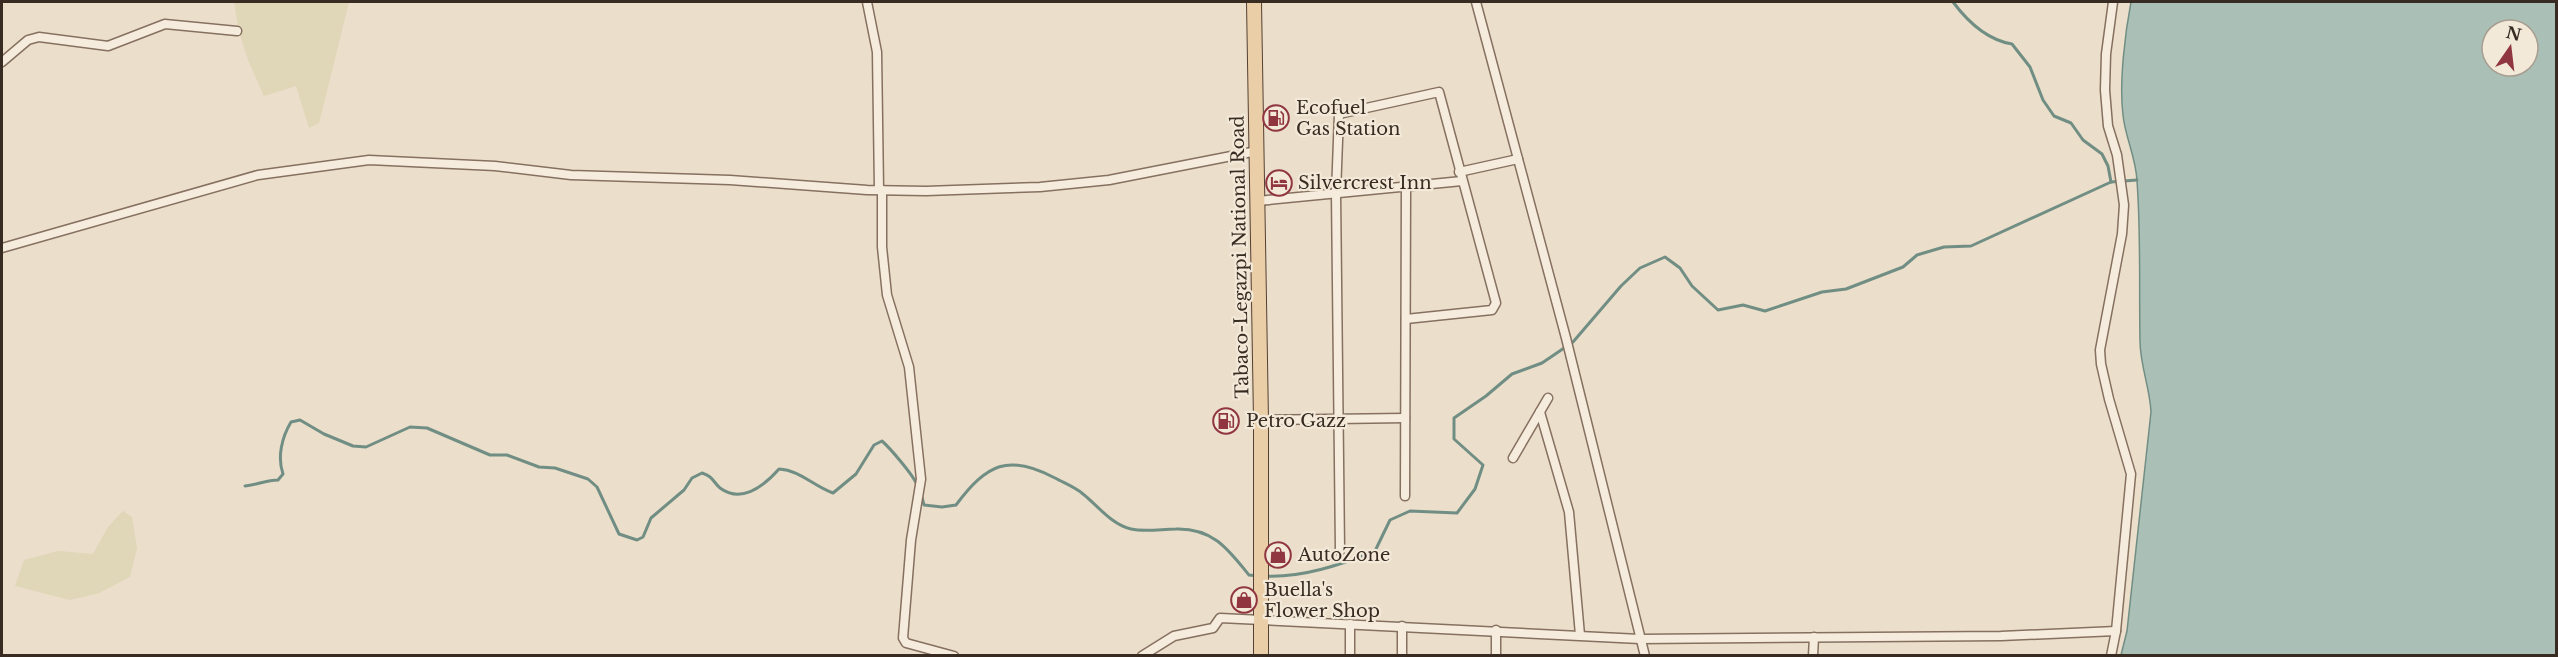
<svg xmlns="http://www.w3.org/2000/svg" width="2558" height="657" font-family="'Libre Baskerville',serif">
<rect width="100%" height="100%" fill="#ebdeca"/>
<g fill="#e0d6b8">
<path d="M234,2H349L319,123L309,128L296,86L264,96L248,60L239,32Z"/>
<path d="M123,511L132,517L137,548L130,577L99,593L70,600L15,586L24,560L58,551L93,554L108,527Z"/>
</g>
<path fill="#aac0b7" stroke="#718e84" stroke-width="1.5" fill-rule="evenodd" d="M2131,2H2556V655H2121L2127,631L2151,412C2150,388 2140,365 2140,341C2139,287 2141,235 2137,181C2136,157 2125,137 2123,115C2119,83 2125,33 2131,2ZM2492,30H2528V66H2492Z"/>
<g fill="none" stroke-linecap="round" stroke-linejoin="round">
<g stroke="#718e84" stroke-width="3">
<path d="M1953,2C1968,22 1987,40 2012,44L2030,67L2043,100L2054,116L2071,123L2083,140L2102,154L2108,166L2111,182"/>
<path d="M245,486C257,485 266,480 278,480L283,474C277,457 282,437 291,422L300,420L324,434L353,446L366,447L410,427L427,428L490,455H507L539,467L555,468L588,479L597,487L619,534L637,540L643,537L651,518L684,490L692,478L702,473C714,477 712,481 720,488C742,504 764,486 779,469C800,470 813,486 833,493L856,474L874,445L882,441C890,448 914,476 917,485"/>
<path d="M922,497L924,505L942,507L956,505C987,464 1008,453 1055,478C1064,483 1075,487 1083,494C1097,505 1112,525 1131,529C1145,532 1162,529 1176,529C1213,528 1228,549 1249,575L1258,576"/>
<path d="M1264,576C1302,578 1340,565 1375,551L1390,520L1410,511L1457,513L1475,489L1483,465L1454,439V418L1486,396L1512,374L1542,363L1573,342L1621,286L1640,268L1665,257L1680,268L1692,286L1718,310L1743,305L1765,311L1822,292L1846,289L1903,267L1917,255L1944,247L1971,246L2111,182L2137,180"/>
</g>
<g stroke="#867060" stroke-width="11">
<g id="street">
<path d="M867,2L877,52L879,190"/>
<path d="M1476,2L1566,338L1645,656"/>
<path d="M2,62L28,40L39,37L108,46L165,24L237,31"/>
<path d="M1459,172L1518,159"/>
<path d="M882,190V247L887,295L909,367L921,479L911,540L903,638L906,643L954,656"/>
<path d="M1258,201L1462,181"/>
<path d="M2,248L258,175L369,160L495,166L571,175L730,180L867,190L926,191L1040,187L1109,180L1257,151"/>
<path d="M1540,412L1569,512L1580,635"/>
<path d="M1261,420L1405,418"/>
<path d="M1513,458L1548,398"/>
<path d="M1405,496L1406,187"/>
<path d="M1340,551L1336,193L1339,114L1439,92L1496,303L1492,310L1406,319"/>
<path d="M1142,656L1174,636L1213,628L1220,618L1640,639L2001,636L2116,631"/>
<path d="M1350,656V624"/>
<path d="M1402,656V626"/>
<path d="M1496,656V630"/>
<path d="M1813,656L1814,637"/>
<path d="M2111,656L2116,631L2131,474L2109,399L2101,364L2100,350L2122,234L2124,205L2117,155L2108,126L2105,90L2106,54L2113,2"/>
</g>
</g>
<g stroke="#554034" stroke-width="16">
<path id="primary" d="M1254,2L1261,420V656"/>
</g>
<use href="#street" stroke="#f6ecdd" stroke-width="8"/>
<use href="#primary" stroke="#eacea7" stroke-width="14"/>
</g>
<defs>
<g id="fuel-ring" transform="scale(1.35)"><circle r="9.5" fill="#f3e9d9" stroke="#903640" stroke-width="1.5"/><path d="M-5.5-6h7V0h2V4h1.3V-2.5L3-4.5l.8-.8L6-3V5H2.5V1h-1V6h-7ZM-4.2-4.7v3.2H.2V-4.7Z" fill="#903640"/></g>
<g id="hotel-ring" transform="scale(1.35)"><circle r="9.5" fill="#f3e9d9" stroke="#903640" stroke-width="1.5"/><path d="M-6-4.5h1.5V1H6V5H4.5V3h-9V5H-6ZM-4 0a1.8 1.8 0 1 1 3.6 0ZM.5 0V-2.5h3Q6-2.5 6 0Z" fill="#903640"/></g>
<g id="shop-ring" transform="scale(1.35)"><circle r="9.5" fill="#f3e9d9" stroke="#903640" stroke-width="1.5"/><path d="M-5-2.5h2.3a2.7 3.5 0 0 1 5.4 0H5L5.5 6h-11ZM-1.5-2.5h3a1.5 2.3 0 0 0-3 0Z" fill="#903640"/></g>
</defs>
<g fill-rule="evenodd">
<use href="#fuel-ring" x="1276" y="118"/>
<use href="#hotel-ring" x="1279" y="183"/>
<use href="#fuel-ring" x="1226" y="421"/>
<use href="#shop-ring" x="1278" y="555"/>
<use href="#shop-ring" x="1244" y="600"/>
</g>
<g text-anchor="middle" stroke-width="4.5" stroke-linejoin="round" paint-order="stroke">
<g font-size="18" fill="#382b22" stroke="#f3e9d9" text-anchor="start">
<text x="1296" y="114">Ecofuel<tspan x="1296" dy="21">Gas Station</tspan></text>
<text x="1298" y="189">Silvercrest Inn</text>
<text x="1246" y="427">Petro Gazz</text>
<text x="1298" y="561">AutoZone</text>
<text x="1264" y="596">Buella's<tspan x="1264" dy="21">Flower Shop</tspan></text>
</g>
<g font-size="18" fill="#382b22" stroke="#f3e9d9">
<text transform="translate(1240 257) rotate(-91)" y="6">Tabaco-Legazpi National Road</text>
</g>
</g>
<rect width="2558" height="657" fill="none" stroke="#382b22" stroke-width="6"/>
<g transform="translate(2510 48) rotate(14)"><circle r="28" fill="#f3e9d9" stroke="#a89d90" stroke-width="1.5"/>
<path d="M0-4.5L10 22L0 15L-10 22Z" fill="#903640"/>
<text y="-9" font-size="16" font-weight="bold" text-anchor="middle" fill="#382b22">N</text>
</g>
</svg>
